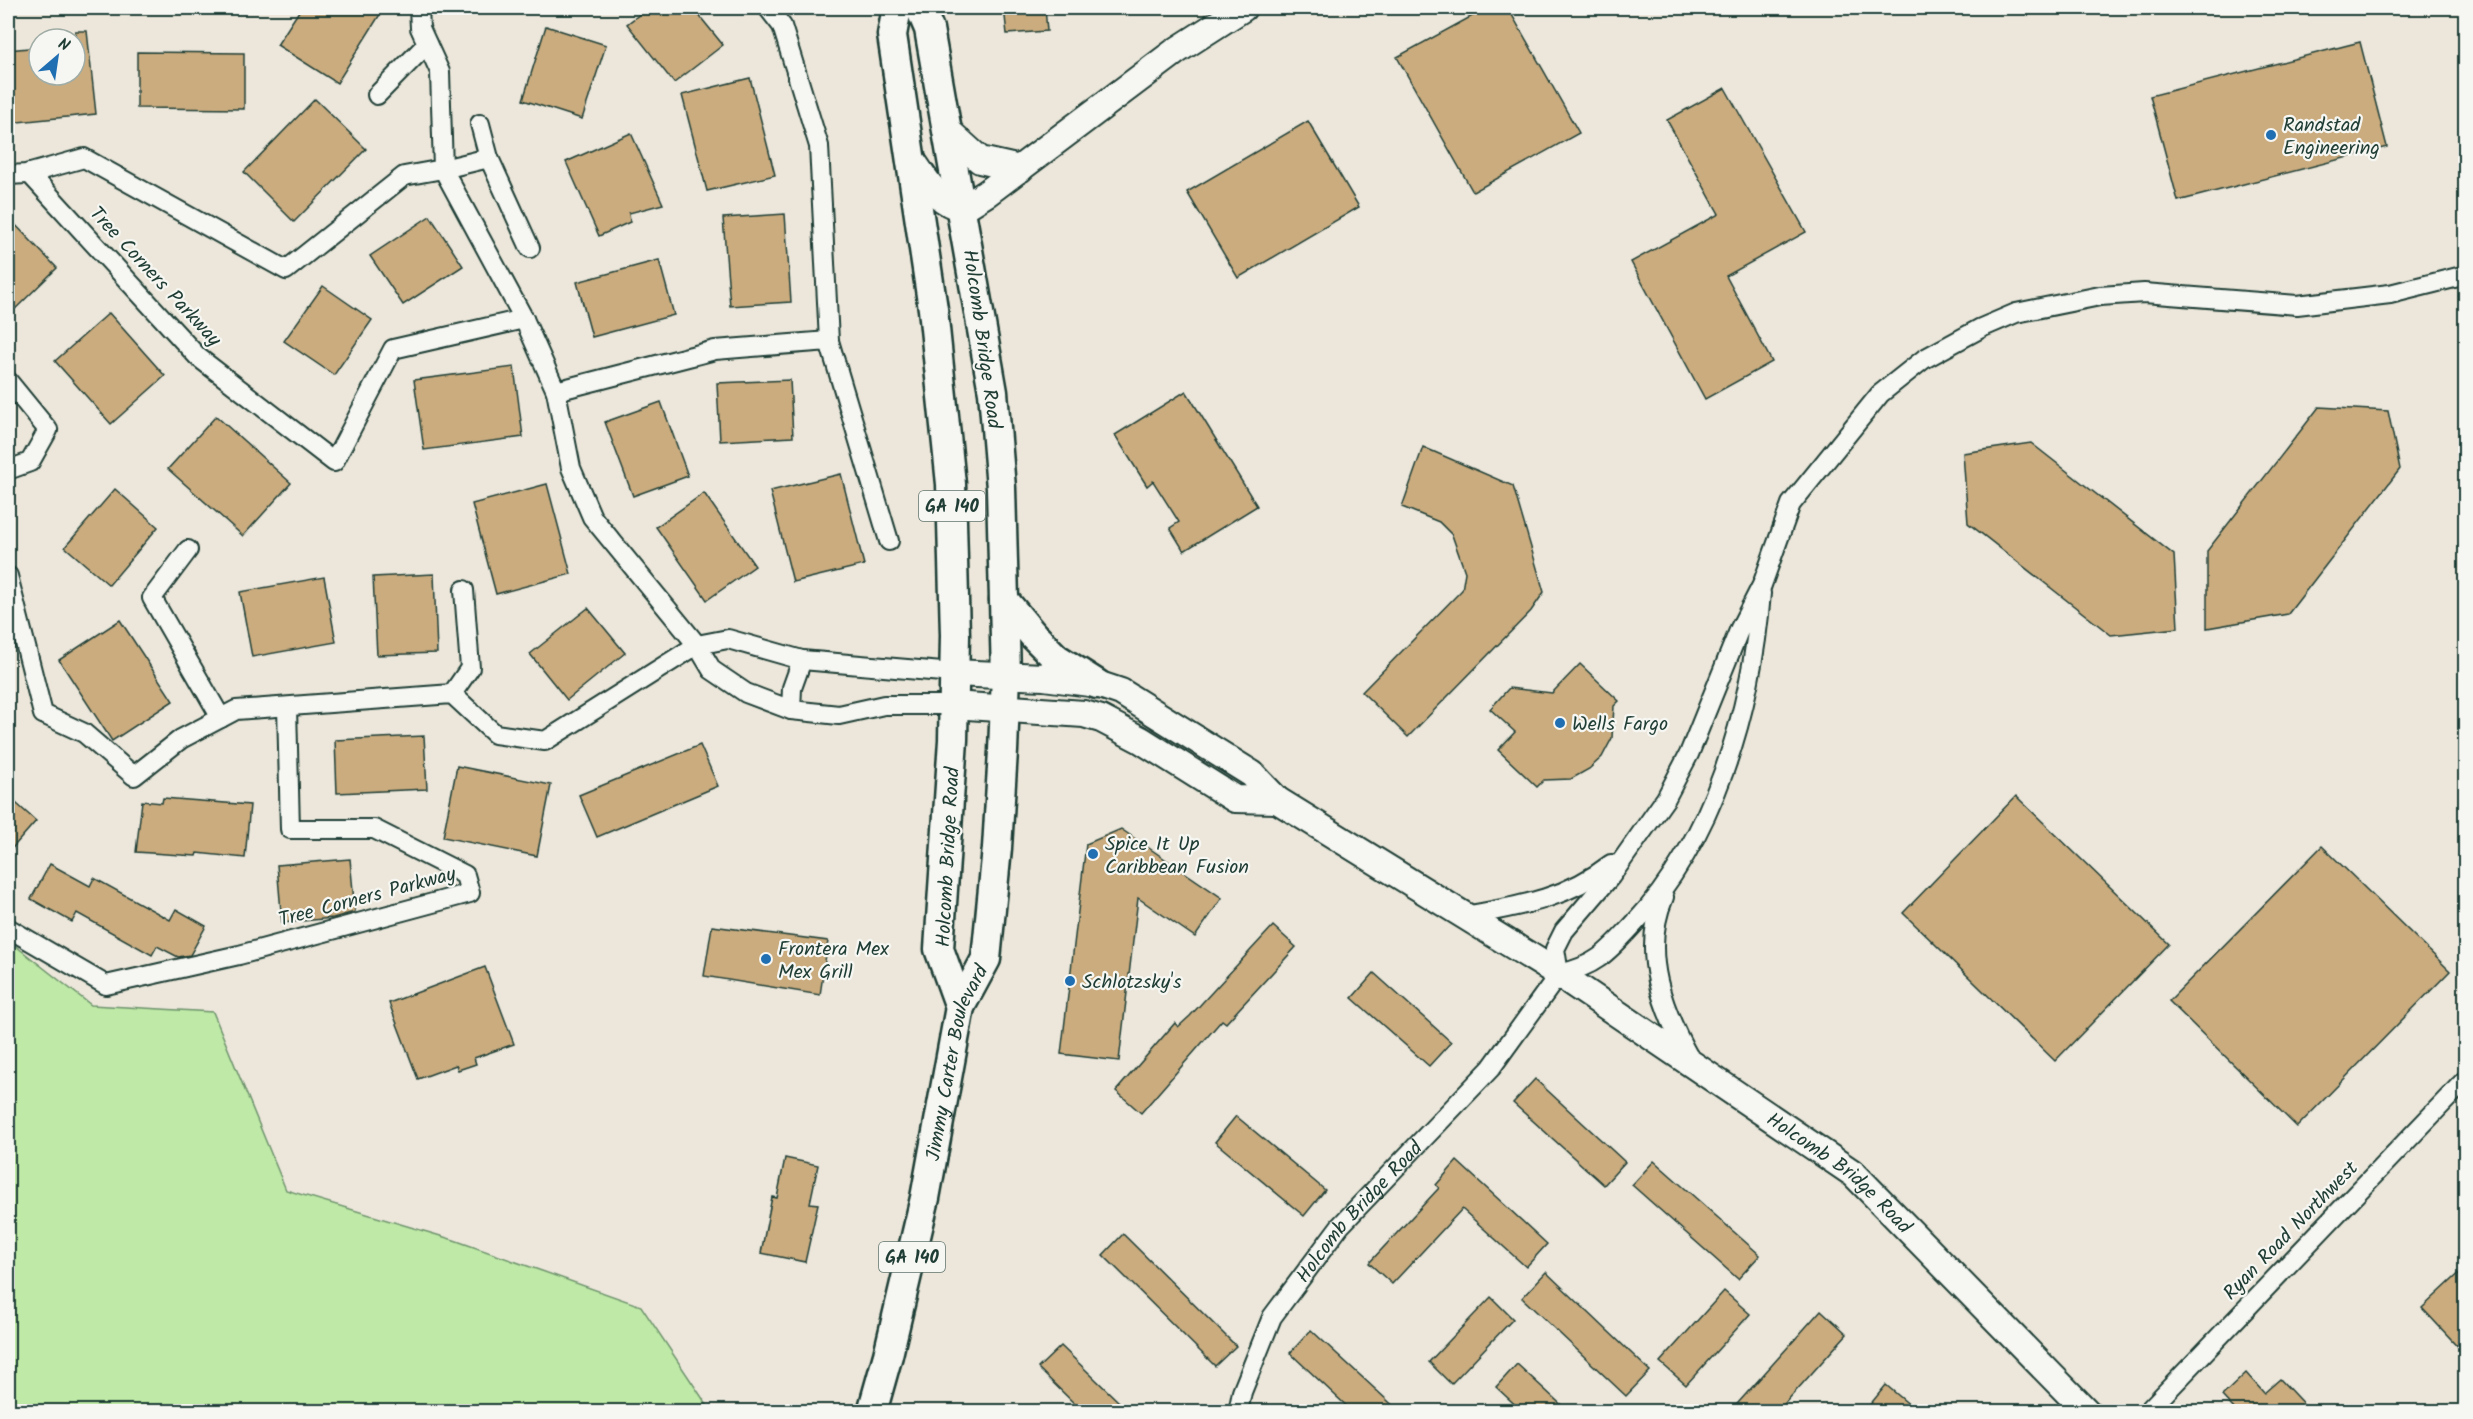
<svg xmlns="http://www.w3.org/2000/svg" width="2473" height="1419" font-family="Kalam,sans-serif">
<rect width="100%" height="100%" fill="#ede7db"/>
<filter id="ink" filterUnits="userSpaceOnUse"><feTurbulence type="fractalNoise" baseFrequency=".0167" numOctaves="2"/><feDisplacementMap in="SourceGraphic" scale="12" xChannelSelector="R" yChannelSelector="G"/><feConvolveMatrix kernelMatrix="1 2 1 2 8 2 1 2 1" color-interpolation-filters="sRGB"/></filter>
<g filter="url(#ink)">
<path fill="#bee9a6" stroke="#6e936d" stroke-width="1.5" d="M8,940L91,1005L213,1012L286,1190L454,1240L641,1306L711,1411H8Z"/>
<g fill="#cbac7f" stroke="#1f3d34" stroke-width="1.5">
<path d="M301,8H384L337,83L277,45Z"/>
<path d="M648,8H693L723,45L674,83L627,24Z"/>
<path d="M1004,8H1045L1047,31L1007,34Z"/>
<path d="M1487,8H1508L1579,133L1473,192L1397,57Z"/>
<path d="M546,26L606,45L582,119L523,100Z"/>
<path d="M75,31H87L96,114L8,123V50L39,47V75H75Z"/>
<path d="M2360,42L2387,147L2178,201L2150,96Z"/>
<path d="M137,52L244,53V109L137,108Z"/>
<path d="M750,78L775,175L707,191L682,95Z"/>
<path d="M1725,88L1806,232L1726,276L1772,362L1705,399L1631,262L1719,214L1667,120Z"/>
<path d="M315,99L366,149L294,222L244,172Z"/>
<path d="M1308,121L1359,207L1238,278L1187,192Z"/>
<path d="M631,133L663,204L629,213L630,222L599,236L566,162Z"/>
<path d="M785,214L791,302L730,306L723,218Z"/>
<path d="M430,216L463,266L403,305L370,256Z"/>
<path d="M8,217L57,268L8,316Z"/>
<path d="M659,260L674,315L592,337L577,282Z"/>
<path d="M323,286L372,320L334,375L284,341Z"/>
<path d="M109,313L165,376L111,424L55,361Z"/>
<path d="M514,367L523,437L424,450L414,380Z"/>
<path d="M790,380L793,437L720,441L717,383Z"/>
<path d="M1186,391L1257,506L1184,551L1170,528L1179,522L1153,481L1147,486L1115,435Z"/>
<path d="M661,402L688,476L633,496L605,422Z"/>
<path d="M2319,407L2388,411L2400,469L2288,614L2207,628V551Z"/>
<path d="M216,416L291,483L243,536L168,469Z"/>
<path d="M2031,443L2174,555L2178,628L2111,635L1968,523L1963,453Z"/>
<path d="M1423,447L1513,486L1544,592L1531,611L1408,737L1362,692L1462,590L1465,572L1452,535L1439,522L1402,507Z"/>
<path d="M841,474L864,565L793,582L770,491Z"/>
<path d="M547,484L571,574L496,594L472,504Z"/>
<path d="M115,489L158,527L109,585L65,547Z"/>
<path d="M704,493L755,566L707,600L656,527Z"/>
<path d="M434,574L437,653L377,655L373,577Z"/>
<path d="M324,577L336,642L252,657L240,592Z"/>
<path d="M588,608L625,653L567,700L530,654Z"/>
<path d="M120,620L173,701L112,741L59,660Z"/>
<path d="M1580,664L1619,701L1614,706L1612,738L1602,757L1589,769L1571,779L1544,780L1537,787L1498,750L1515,732L1490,709L1509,688L1552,693Z"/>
<path d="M424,736L427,789L337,793L335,740Z"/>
<path d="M700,745L718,786L597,837L579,795Z"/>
<path d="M457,766L551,785L537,856L443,837Z"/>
<path d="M8,796L36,821L8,853Z"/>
<path d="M2016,796L2169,944L2055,1061L1903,913Z"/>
<path d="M163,798L250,805L245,858L197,853L196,856L136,852L142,801L162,803Z"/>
<path d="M1121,829L1222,898L1195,937L1138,898L1119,1061L1061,1054L1086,844Z"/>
<path d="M2322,846L2450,971L2297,1127L2169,1001Z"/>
<path d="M350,859L355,912L333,918L282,923L277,865Z"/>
<path d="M50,864L90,886L94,878L170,920L176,909L206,926L190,955L178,957L157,946L152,955L77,913L72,922L31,899Z"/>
<path d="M712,926L828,941L820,995L704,976Z"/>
<path d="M1273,926L1296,947L1226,1023L1222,1020L1141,1113L1116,1091L1175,1023L1178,1027L1190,1016Z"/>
<path d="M485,967L514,1044L474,1058L476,1064L458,1070L456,1065L418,1079L389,1003Z"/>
<path d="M1374,973L1451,1042L1429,1066L1352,998Z"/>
<path d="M1535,1079L1625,1162L1604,1185L1513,1103Z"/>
<path d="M1236,1116L1325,1190L1304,1216L1215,1142Z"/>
<path d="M785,1158L818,1165L810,1203L818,1204L805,1262L761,1253L772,1197L777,1198Z"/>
<path d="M1457,1161L1547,1244L1526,1267L1462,1209L1392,1284L1369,1263L1439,1188L1436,1185Z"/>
<path d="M1654,1161L1760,1255L1738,1279L1632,1185Z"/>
<path d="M1123,1234L1236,1346L1215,1366L1103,1255Z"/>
<path d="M2466,1267V1355L2422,1308Z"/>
<path d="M1546,1272L1650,1371L1626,1396L1522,1298Z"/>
<path d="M1724,1291L1750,1314L1686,1385L1660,1362Z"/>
<path d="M1491,1297L1513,1319L1451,1384L1429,1362Z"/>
<path d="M1821,1310L1847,1334L1777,1412H1730Z"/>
<path d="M1311,1330L1400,1412H1353L1290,1353Z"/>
<path d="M1061,1346L1119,1402L1109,1412H1083L1038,1368Z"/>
<path d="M1517,1364L1569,1412H1523L1496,1387Z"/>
<path d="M2246,1373L2264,1393L2280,1379L2311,1412H2237L2222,1396Z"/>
<path d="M1886,1385L1918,1412H1864Z"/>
</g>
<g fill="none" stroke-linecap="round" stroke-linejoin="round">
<g stroke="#1f3d34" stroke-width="22">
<g id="street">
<path d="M768,8L782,26L819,146L829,341"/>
<path d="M377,95L427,44"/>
<path d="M489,158L530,248"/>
<path d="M29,173L198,357L334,462L393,349L524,319L443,169L489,158L480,124"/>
<path d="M8,175L27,174L84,158L286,270L404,176L443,169L440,72L420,28L419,8"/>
<path d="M524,319L556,391L571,468L592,517L697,645L712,670L746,693L791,710L839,715L884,705H953"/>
<path d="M8,381L48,430L30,462L8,470"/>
<path d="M556,391L715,350L829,341L889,541"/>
<path d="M188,550L152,598L221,718"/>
<path d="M8,576L43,714L84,733L134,776L181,739L236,710L452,694L495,734L545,741L697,645L728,639L802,660L954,673"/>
<path d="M452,694L470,668L464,590"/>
<path d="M791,710L792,688L802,660"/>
<path d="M1664,897C1640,953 1663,1011 1691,1061"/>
<path d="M1465,916C1520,906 1566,899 1611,864"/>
<path d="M8,928L106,985L239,955L470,893L465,875L374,829H290L287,707"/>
<path d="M1559,974L1555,949L1564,931L1611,876L1666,798L1689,754L1740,628L1762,585L1791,504L1880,394L1924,359L1981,328L2016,313L2100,296L2144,293L2297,305L2390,294L2466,275"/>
<path d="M1559,974C1596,966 1608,952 1633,925C1715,838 1752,709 1761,593"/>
<path id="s1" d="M1238,1412L1242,1392L1272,1317L1340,1226L1491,1068L1559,974"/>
<path d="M2147,1412L2466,1079"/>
</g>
</g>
<g stroke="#1f3d34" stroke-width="30">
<g id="secondary">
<path d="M948,131L980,160L1020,169"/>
<path d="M912,160C927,181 937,203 963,208L987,193L1176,51L1243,8"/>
<path id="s2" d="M954,673L1044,677L1097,684L1121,692L1252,774L1277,800L1559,974L1854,1174L2087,1412"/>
<path d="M953,705L1084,714L1101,719L1141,740L1235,799L1277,800"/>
</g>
</g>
<g stroke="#1f3d34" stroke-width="33">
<g id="primary">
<path d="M897,8L892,35L933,309L951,484L955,635L953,740L939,949L960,1007"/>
<path d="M1004,600L1034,636L1056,658L1097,684"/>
<path id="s3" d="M872,1412L888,1355L925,1198L960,1007L986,959L997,848L1003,751L1006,675L1001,488L993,392L929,29L920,8"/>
</g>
</g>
<use href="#street" stroke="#f6f6f2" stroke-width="18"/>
<use href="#secondary" stroke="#f6f6f2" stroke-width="26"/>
<use href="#primary" stroke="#f6f6f2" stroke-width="28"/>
</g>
</g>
<g fill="#1f6fb2" stroke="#f6f6f2" stroke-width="2">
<circle cx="2271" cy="135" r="6"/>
<circle cx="1560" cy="723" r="6"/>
<circle cx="1093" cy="854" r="6"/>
<circle cx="766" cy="959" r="6"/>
<circle cx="1070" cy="981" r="6"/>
</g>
<g text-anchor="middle" stroke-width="4.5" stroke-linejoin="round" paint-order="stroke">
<g fill="#f6f6f2" stroke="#60746d" stroke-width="1.5">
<rect x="919" y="491" width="66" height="30" rx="4.5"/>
<rect x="879" y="1242" width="66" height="30" rx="4.5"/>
</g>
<g font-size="18" font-weight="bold" fill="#1f3d34">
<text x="952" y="512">GA 140</text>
<text x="912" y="1263">GA 140</text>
</g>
<g font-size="20" fill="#1f3d34" stroke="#f6f6f2" text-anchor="start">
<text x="2283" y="131">Randstad<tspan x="2283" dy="23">Engineering</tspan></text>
<text x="1572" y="730">Wells Fargo</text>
<text x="1105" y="850">Spice It Up<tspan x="1105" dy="23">Caribbean Fusion</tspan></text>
<text x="778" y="955">Frontera Mex<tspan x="778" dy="23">Mex Grill</tspan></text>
<text x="1082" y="988">Schlotzsky's</text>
</g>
<g font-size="20" fill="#1f3d34" stroke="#f6f6f2">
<text transform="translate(156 276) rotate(47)" y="7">Tree Corners Parkway</text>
<text transform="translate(983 339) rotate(82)" y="7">Holcomb Bridge Road</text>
<text transform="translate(947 857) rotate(-87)" y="7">Holcomb Bridge Road</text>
<text transform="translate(367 896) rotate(-15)" y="7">Tree Corners Parkway</text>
<text dy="7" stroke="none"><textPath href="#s3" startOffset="360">Jimmy Carter Boulevard</textPath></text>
<text dy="7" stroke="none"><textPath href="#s2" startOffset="1035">Holcomb Bridge Road</textPath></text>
<text dy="7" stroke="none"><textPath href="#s1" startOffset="238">Holcomb Bridge Road</textPath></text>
<text transform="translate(2290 1230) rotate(-46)" y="7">Ryan Road Northwest</text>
</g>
</g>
<rect width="2473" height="1419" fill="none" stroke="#f6f6f2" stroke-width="30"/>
<rect x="15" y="15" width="2443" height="1389" fill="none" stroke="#1f3d34" stroke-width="2" filter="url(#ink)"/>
<g transform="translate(57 57) rotate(29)"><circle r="28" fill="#f6f6f2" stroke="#a0aca6" stroke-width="1.5"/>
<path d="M0-4.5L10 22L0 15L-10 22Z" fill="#1f6fb2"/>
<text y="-9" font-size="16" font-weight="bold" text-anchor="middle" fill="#1f3d34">N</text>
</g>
</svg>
